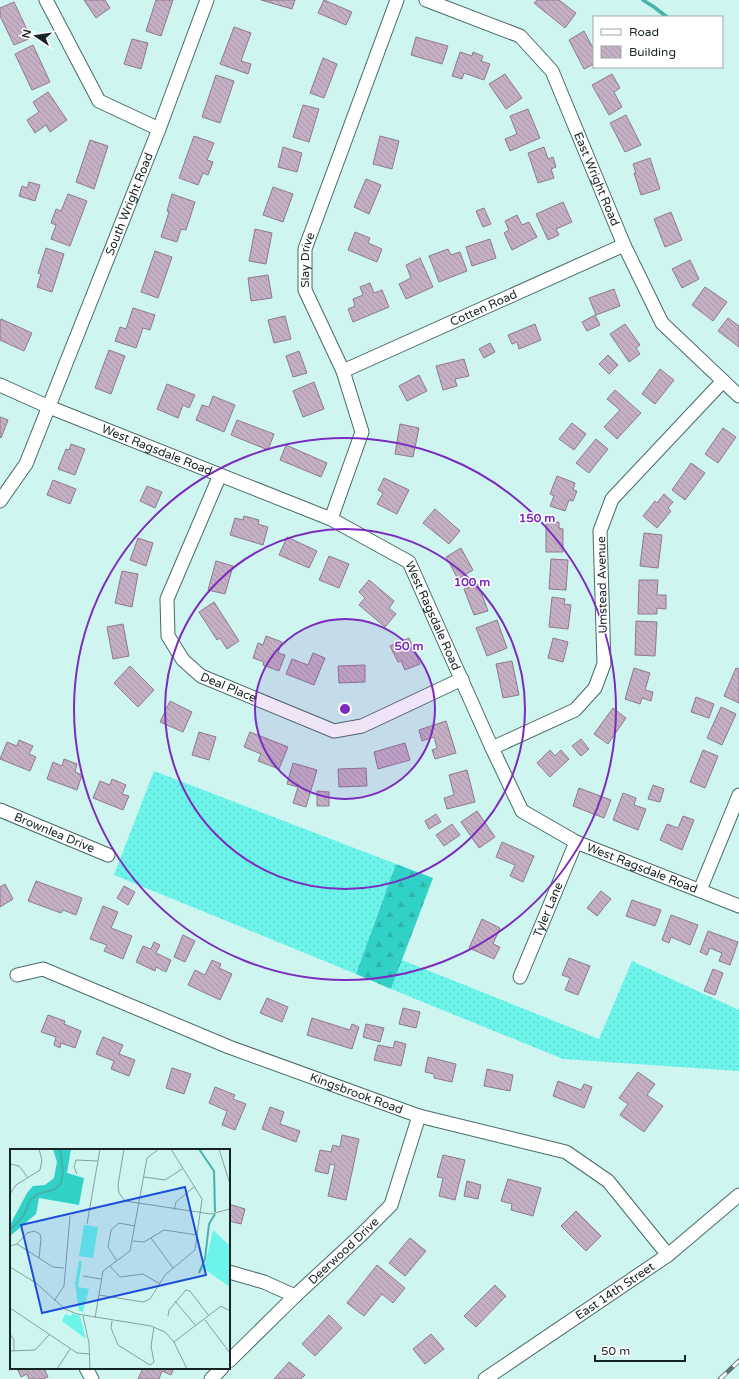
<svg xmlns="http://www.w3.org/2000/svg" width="739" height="1379" font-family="'Varela Round',sans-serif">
<defs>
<pattern id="grass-dots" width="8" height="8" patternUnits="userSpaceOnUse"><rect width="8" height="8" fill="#6cf4eb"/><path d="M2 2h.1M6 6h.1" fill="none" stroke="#5dd1c9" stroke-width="1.8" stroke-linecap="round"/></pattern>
<pattern id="forest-firs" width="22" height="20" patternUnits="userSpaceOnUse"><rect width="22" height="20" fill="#31d1c8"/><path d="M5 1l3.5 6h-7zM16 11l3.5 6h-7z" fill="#2bb3ac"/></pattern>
<pattern id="building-back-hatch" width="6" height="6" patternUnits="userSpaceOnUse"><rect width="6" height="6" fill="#c5afc5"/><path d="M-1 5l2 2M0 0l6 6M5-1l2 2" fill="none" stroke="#a896a9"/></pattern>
</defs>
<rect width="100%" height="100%" fill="#cff5f1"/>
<g fill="url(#grass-dots)">
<path d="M154,771L396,864L356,974L114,875Z"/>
<path d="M402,960L599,1039L632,961L739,1010V1071L563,1059L391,989Z"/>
</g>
<path fill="url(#forest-firs)" d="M396,864L433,878L391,989L356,974Z"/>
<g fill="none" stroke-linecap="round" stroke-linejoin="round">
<path stroke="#43b3ac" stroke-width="3.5" d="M643,0L654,7L667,17"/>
</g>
<g fill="url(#building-back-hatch)" stroke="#8e798e">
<path d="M84,0H105L110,8L96,18Z"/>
<path d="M156,0H173L161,36L146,31Z"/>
<path d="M261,0H295L292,9Z"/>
<path d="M324,0L352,12L346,25L318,13Z"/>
<path d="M537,0H559L576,13L565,28L534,3Z"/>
<path d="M14,2L31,38L14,45L0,16V8Z"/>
<path d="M234,27L251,33L241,61L251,64L248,74L220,64Z"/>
<path d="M584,31L594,50V64L584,69L569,40Z"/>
<path d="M416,37L448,46L442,64L411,55Z"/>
<path d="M132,39L148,43L141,69L124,64Z"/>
<path d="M33,45L50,82L32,90L15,54Z"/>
<path d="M460,52L472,56L473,52L483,56L481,61L490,64L484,80L464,73L462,79L452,76Z"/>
<path d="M323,58L337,64L324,98L310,93Z"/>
<path d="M505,74L522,98L506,109L489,84Z"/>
<path d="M612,74L620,88L614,92L622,107L609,115L592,85Z"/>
<path d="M216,75L234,81L220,123L202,117Z"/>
<path d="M48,92L67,120L50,132L46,125L35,133L27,120L39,112L33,102Z"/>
<path d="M303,105L319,109L309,142L293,137Z"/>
<path d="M528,109L540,138L510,151L505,139L517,134L510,116Z"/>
<path d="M626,115L641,145L625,152L610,123Z"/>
<path d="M194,136L214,143L207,160L213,162L208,175L203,173L198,185L179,178Z"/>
<path d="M380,136L399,141L392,169L373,164Z"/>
<path d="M90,140L108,146L94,189L76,182Z"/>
<path d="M283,147L302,153L297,172L278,167Z"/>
<path d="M544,147L548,159L553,157L556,167L551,169L554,178L538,183L528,153Z"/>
<path d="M650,158L660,189L641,195L634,173H636L633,164Z"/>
<path d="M366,179L381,185L369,214L354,207Z"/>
<path d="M29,182L40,185L35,201L19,196L22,186L27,188Z"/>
<path d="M273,187L293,194L283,222L263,215Z"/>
<path d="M68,194L87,201L70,246L51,239L56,225L51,223L56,209L61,211Z"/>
<path d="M172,194L195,202L186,230L181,229L177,242L161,237L169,212L167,211Z"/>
<path d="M563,202L572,222L556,229L559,235L548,240L536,214Z"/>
<path d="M484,208L491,224L483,227L476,211Z"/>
<path d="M671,212L682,240L665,247L654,219Z"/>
<path d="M517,215L522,225L529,222L537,237L512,250L504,233L509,230L505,221Z"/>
<path d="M255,229L272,233L266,264L249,261Z"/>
<path d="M355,232L370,238L368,243L382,249L377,262L348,250Z"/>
<path d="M490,239L496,258L472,266L466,247Z"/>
<path d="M46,248L64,254L52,292L37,287L41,274L38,273Z"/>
<path d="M448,249L451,255L460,252L467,271L439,282L429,256Z"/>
<path d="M155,251L172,257L158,298L141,292Z"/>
<path d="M420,258L433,287L406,299L399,284L411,278L406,265Z"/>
<path d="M690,260L699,279L682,288L672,269Z"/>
<path d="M268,275L272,298L251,301L248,278Z"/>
<path d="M370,283L374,293L382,290L389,307L353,322L348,309L355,306L353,299L363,295L360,287Z"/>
<path d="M705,287L727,302L713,321L692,305Z"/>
<path d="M614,289L620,306L596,315L589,298Z"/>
<path d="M133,308L155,315L150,330L143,328L136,348L115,341L120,327L126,329Z"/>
<path d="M595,315L600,325L587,331L582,322Z"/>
<path d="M285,316L291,339L274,343L268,320Z"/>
<path d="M728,318L739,326V347L718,331Z"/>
<path d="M1,319L32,333L24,351L0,340V322Z"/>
<path d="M535,324L541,340L519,349L517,342L512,344L508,335Z"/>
<path d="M625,324L640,345L636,348L640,354L629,362L610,334Z"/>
<path d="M490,343L495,352L484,358L479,349Z"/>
<path d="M109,350L125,356L111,394L95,388Z"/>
<path d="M299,351L307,373L293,377L286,356Z"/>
<path d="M608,355L618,365L609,374L599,364Z"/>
<path d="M464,359L469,376L455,379L457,386L443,390L436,366Z"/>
<path d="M660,369L674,380L655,404L642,394Z"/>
<path d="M419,375L427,391L407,401L399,386Z"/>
<path d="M314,382L324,409L303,417L293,391Z"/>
<path d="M167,384L195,395L189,408L183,405L178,418L157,409Z"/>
<path d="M615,390L641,413L617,439L604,427L620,410L607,399Z"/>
<path d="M213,396L235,405L224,432L196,420L202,405L209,407Z"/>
<path d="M0,417L8,420L1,438L0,437Z"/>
<path d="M237,420L274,434L268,450L231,435Z"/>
<path d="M572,423L586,434L574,450L559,439Z"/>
<path d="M400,424L419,428L413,457L395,454Z"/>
<path d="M723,428L736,437L718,463L705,454Z"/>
<path d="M596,439L608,449L589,473L576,463Z"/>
<path d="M71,444L85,449L75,475L58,469L66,449L69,450Z"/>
<path d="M286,445L327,463L321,477L280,460Z"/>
<path d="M691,463L705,473L685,500L672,490Z"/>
<path d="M557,476L575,483L573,490L577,491L573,501L569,500L565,511L550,506L554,496L550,494Z"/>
<path d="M384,478L409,490L397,514L377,504L383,493L378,490Z"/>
<path d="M53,480L76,489L70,504L47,495Z"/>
<path d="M147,486L162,492L155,508L140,501Z"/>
<path d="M664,494L673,502L668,508L671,511L657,528L643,516L655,501L657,503Z"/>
<path d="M435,509L460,531L449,544L423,523Z"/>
<path d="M244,516L259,520L258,524L268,527L263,545L230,535L235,518L243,520Z"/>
<path d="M546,522H559V528L563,529V552H546Z"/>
<path d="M644,533L662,535L658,568L640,566Z"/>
<path d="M287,537L317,551L309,568L279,555Z"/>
<path d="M138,538L153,543L146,566L130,560Z"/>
<path d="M461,548L473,570L458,579L446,557Z"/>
<path d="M329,556L349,564L339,588L319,580Z"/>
<path d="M551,559L568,560L566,590L549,589Z"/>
<path d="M216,561L233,566L225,594L208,590Z"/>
<path d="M122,571L138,574L132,607L115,603Z"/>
<path d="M369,580L394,601L389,608L396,614L385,627L359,605L365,598L359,592Z"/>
<path d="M639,580H658L657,595H666V609L657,608V614H638Z"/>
<path d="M478,584L488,611L474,615L464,589Z"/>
<path d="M552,597L565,599L564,604L571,605L568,629L549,627Z"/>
<path d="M214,602L239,641L227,649L220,638L217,640L199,612Z"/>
<path d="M497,620L507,648L487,656L476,628Z"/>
<path d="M636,621L657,622L655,656L635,655Z"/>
<path d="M123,624L129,656L113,659L107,627Z"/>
<path d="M266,636L282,642L278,653L285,655L279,671L263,665L264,662L253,658L258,643L263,645Z"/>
<path d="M409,638L420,664L405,670L401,661L398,662L390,646Z"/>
<path d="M553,638L568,642L563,662L548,658Z"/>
<path d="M313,653L325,658L314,685L286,674L292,659L308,665Z"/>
<path d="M512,661L519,695L503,698L496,664Z"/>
<path d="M365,665V682L339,683L338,666Z"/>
<path d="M130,666L154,690L138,707L114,683Z"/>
<path d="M634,668L650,673L645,690L653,692L651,701L642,698L640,704L625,699Z"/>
<path d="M736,668L739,669V703L724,696Z"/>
<path d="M696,697L714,704L709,718L691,712Z"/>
<path d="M170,701L192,712L183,732L160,722Z"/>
<path d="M721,707L736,714L722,745L707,738Z"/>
<path d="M613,708L626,718L608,744L594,734Z"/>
<path d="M446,721L456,753L435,759L432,750L437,748L434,737L422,741L419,730Z"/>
<path d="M199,732L216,737L209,760L192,755Z"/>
<path d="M250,732L288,747L279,769L258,761L261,754L244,747Z"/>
<path d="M581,739L589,749L581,756L572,746Z"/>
<path d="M19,740L33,746L29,754L36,757L30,771L0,759L7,742L17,746Z"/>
<path d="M405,743L410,760L378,769L374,752Z"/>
<path d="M550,750L555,756L561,750L569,759L550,777L537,763Z"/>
<path d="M703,750L718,756L705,788L690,782Z"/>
<path d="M64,759L77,764L75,772L82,775L77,790L47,779L53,762L62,766Z"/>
<path d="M293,763L317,770L306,807L293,803L298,787L287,784Z"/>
<path d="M366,768L367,786L339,787L338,769Z"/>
<path d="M467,770L475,802L447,809L444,798L454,795L449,775Z"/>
<path d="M112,779L126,785L122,794L129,796L123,810L93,798L100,781L110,785Z"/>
<path d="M653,785L664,789L660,802L648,799Z"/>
<path d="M579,788L611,800L604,818L573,806Z"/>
<path d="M317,791L329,792V806H317Z"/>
<path d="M623,793L636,798L634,805L646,809L638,830L613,820Z"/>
<path d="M477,811L495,837L479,848L461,822Z"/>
<path d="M436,814L441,822L429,829L425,821Z"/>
<path d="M683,816L694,820L682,850L660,840L667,824L678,828Z"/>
<path d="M452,824L460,835L444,846L436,835Z"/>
<path d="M502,842L534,856L523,882L510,876L515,865L496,857Z"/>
<path d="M36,881L82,898L76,915L63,910L61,913L28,901Z"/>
<path d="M5,884L13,899L0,907V887Z"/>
<path d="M124,886L135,892L128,905L117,898Z"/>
<path d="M601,891L611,899L597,916L587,908Z"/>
<path d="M632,900L661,910L655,926L626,916Z"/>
<path d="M103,906L118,912L111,928L132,936L123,959L104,951L107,945L90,939Z"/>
<path d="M671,915L698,925L690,945L671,937L669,943L662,940Z"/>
<path d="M482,919L500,928L493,944L500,947L494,959L469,948Z"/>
<path d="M708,931L738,942L730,965L719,961L722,953L710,948L707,955L700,952Z"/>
<path d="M183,935L195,941L185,962L174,957Z"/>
<path d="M154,942L160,945L156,953L171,960L166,972L156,967L155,971L136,962L143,946L151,949Z"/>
<path d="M569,958L590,966L578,995L565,990L570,978L562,975Z"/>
<path d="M212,960L221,964L219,968L232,974L220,1000L188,985L195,970L205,975Z"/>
<path d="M713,969L723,973L715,995L704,991Z"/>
<path d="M267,998L288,1007L282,1022L260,1013Z"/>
<path d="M403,1008L420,1012L416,1028L399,1024Z"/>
<path d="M48,1015L65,1021L64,1024L81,1031L75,1048L61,1043L60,1048L54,1045L56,1037L41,1032Z"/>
<path d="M312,1018L350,1030L352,1024L359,1027L352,1049L307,1035Z"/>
<path d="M366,1024L384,1028L380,1042L363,1037Z"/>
<path d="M103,1037L123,1045L119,1054L135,1060L129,1076L111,1069L114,1061L96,1054Z"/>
<path d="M395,1041L406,1044L401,1066L374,1060L378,1045L393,1048Z"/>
<path d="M428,1057L456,1064L452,1082L434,1078V1074L425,1072Z"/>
<path d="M172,1068L191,1074L184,1094L166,1088Z"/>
<path d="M487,1069L513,1075L510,1091L484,1086Z"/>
<path d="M638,1072L655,1084L647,1095L663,1106L644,1132L620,1115L628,1104L619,1098Z"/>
<path d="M558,1081L581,1090L584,1084L592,1087L584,1108L553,1096Z"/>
<path d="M215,1087L235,1095L233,1099L246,1104L235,1130L222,1125L227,1111L209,1103Z"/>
<path d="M270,1107L284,1112L280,1124L300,1131L296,1142L262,1129Z"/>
<path d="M342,1135L359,1139L346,1200L328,1196L335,1165L330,1164L328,1174L315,1171L320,1150L331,1152L333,1145L340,1147Z"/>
<path d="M443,1155L465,1160L455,1200L439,1196L443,1178L437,1177Z"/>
<path d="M508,1179L541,1188L533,1216L511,1210L512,1204L501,1201Z"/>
<path d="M467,1181L481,1185L478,1199L464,1196Z"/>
<path d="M229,1204L245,1209L241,1224L229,1221Z"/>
<path d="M576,1211L601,1236L586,1251L561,1226Z"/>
<path d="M410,1238L426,1251L405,1276L389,1263Z"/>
<path d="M377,1265L405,1288L393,1303L382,1294L364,1316L347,1303Z"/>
<path d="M495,1285L506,1296L476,1327L464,1316Z"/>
<path d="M329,1315L342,1328L315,1356L302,1344Z"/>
<path d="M431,1334L444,1349L425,1364L413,1349Z"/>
<path d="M289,1362L305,1375L301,1379H274Z"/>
<path d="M17,1368H44L48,1377L43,1379H29L27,1374L21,1377Z"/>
<path d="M143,1368H174L171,1375L162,1371L159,1379H138Z"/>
</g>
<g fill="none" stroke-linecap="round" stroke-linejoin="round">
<g stroke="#486a67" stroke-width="15">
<g id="minor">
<path d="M46,0L99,101L159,129"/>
<path id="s1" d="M426,0L520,36L552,71L624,245L662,323L739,396"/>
<path id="s2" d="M343,371L624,245"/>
<path id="s3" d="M0,385L49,407L331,519L409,562L492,748L522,811L576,842L739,906"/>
<path id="s4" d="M220,475L167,599L168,636L183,660L201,676L334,731L362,726L462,679"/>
<path id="s5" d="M0,501L26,464L159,129L207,0"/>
<path id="s6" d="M331,519L362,432L343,371L305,290V249L397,0"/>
<path d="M492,748L575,710L595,688L604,664L600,531L612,499L723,381"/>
<path id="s7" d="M0,810L108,855"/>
<path d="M700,890L739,795"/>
<path id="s8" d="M17,975L43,969L229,1047L419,1116L566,1152L608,1181L668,1255"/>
<path id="s9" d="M520,977L576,842"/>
<path d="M229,1272L264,1282L295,1296"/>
<path id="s10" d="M229,1361L295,1296L360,1236L391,1205L419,1116"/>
<path d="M86,1368L92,1379"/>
<path d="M211,1379L222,1368"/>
<path id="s11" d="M485,1379L668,1255L739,1195"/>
</g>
</g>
<use href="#minor" stroke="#fff" stroke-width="13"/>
<g stroke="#5b7270" stroke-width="4.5">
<path id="rail" d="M720,1379L739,1361"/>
</g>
<use href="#rail" stroke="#fff" stroke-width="3" stroke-dasharray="9" stroke-linecap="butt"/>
</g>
<circle cx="345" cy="709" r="90" fill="#7b2cbf" fill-opacity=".12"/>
<g fill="none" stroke="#7b2cbf" stroke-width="2">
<circle cx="345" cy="709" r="90"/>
<circle cx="345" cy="709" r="180"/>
<circle cx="345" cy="709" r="271"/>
</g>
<g text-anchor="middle" stroke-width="3" stroke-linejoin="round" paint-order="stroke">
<g font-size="12" fill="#162423" stroke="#fff">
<text dy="4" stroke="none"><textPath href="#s1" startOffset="265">East Wright Road</textPath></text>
<text dy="4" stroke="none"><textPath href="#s5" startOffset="325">South Wright Road</textPath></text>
<text dy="4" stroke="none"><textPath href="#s6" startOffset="276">Slay Drive</textPath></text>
<text dy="4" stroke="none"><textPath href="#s2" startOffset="154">Cotten Road</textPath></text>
<text dy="4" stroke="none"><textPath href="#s3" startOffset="170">West Ragsdale Road</textPath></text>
<text transform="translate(602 585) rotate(-91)" y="4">Umstead Avenue</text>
<text dy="4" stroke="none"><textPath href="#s3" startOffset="505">West Ragsdale Road</textPath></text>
<text dy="4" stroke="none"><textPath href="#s4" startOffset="254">Deal Place</textPath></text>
<text dy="4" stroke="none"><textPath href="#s7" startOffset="59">Brownlea Drive</textPath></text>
<text dy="4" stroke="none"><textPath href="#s3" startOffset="853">West Ragsdale Road</textPath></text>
<text dy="4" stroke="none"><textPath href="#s9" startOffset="73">Tyler Lane</textPath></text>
<text dy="4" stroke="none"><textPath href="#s8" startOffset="364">Kingsbrook Road</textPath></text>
<text dy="4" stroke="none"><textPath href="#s10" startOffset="159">Deerwood Drive</textPath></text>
<text dy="4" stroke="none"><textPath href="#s11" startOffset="157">East 14th Street</textPath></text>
</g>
</g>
<g transform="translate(10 1149)">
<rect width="220" height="220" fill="#cff5f1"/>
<path d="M74,76L88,78L83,109L69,107ZM69,112H72L68,138L79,140L73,163L69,162L65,134Z" fill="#6cf4eb"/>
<path d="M43,0H61L57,24L74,29L69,56L29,49L26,65L0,87V76L17,44L23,37L35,36L44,29L47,13Z" fill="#31d1c8"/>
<path d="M203,81L220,97V138L194,120ZM62,164L70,167L76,190L52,172L55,165L61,167Z" fill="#6cf4eb"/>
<path d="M220,105V126L219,127L202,116L208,109Z" fill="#6cf4eb"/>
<path fill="none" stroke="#43b3ac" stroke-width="2" d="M189,0L204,22L205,63M0,81L13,68L20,51L28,45L45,40L51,34L53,23L50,0M189,124L195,110L199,75L205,65"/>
<path fill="none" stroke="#85a19f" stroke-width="1" d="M114,0L108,36L109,44L115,52L201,65L220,60M209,0L220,35M0,15L9,17L18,29M67,25L64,18L66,11L88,12M134,28L155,31L172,20M0,45L6,36L30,21L32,11L29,0M164,61L166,53L185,37M77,75L90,0M141,89L163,119M123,92L134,93L154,81L187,86M7,95L43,118L54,119M0,97L7,95L17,84L24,82L30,85L31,90L29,109M107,112L98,98L101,81L109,74L125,77M100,117L110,128L133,125L150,135M0,118L26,134L55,160L67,165L141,177L155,183L164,193L177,220M73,127L91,130M89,146L133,153L140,150L155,126L185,101L192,50L161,0M44,152L54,137L60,67M165,152L186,177M0,159L67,204L80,205M73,167L79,194L80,220M158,167L159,161L176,141L180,142L199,167M85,169L93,122L120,102L137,9L149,0M195,171L220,204M102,172L101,179L108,196L140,216L144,213L141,197L144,178M0,185L4,191V202M164,193L211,157L220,162M0,202L25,201L39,186M47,220L60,200"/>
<path fill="#1d4ed8" fill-opacity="0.15" stroke="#1d4ed8" stroke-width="2" d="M175,38L196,126L32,164L11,76Z"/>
<rect width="220" height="220" fill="none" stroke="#162423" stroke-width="2"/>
</g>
<circle cx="345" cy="709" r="6" fill="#7b2cbf" stroke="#fff" stroke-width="2"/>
<g font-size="12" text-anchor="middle" font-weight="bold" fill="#7b2cbf" stroke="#fff" stroke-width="3" stroke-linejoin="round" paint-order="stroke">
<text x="537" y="522">150 m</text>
<text x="472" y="586">100 m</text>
<text x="409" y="650">50 m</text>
</g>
<rect x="593" y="16" width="130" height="52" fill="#ffffff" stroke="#a2a7a7"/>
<rect x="601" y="29" width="20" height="6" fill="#ffffff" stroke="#a2a7a7"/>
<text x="629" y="36" font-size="12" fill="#162423">Road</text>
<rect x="601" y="46" width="20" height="12" fill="url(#building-back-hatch)" stroke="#a2a7a7"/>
<text x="629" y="56" font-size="12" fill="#162423">Building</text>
<g transform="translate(36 36) rotate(283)" stroke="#ffffff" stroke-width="3" paint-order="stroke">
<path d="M0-3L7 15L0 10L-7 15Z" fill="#162423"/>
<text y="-6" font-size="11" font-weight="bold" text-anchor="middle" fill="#162423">N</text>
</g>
<path d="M595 1355v6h90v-6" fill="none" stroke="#162423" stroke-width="2"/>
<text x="601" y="1355" font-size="12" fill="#162423" stroke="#ffffff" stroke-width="3" paint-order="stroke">50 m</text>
</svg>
